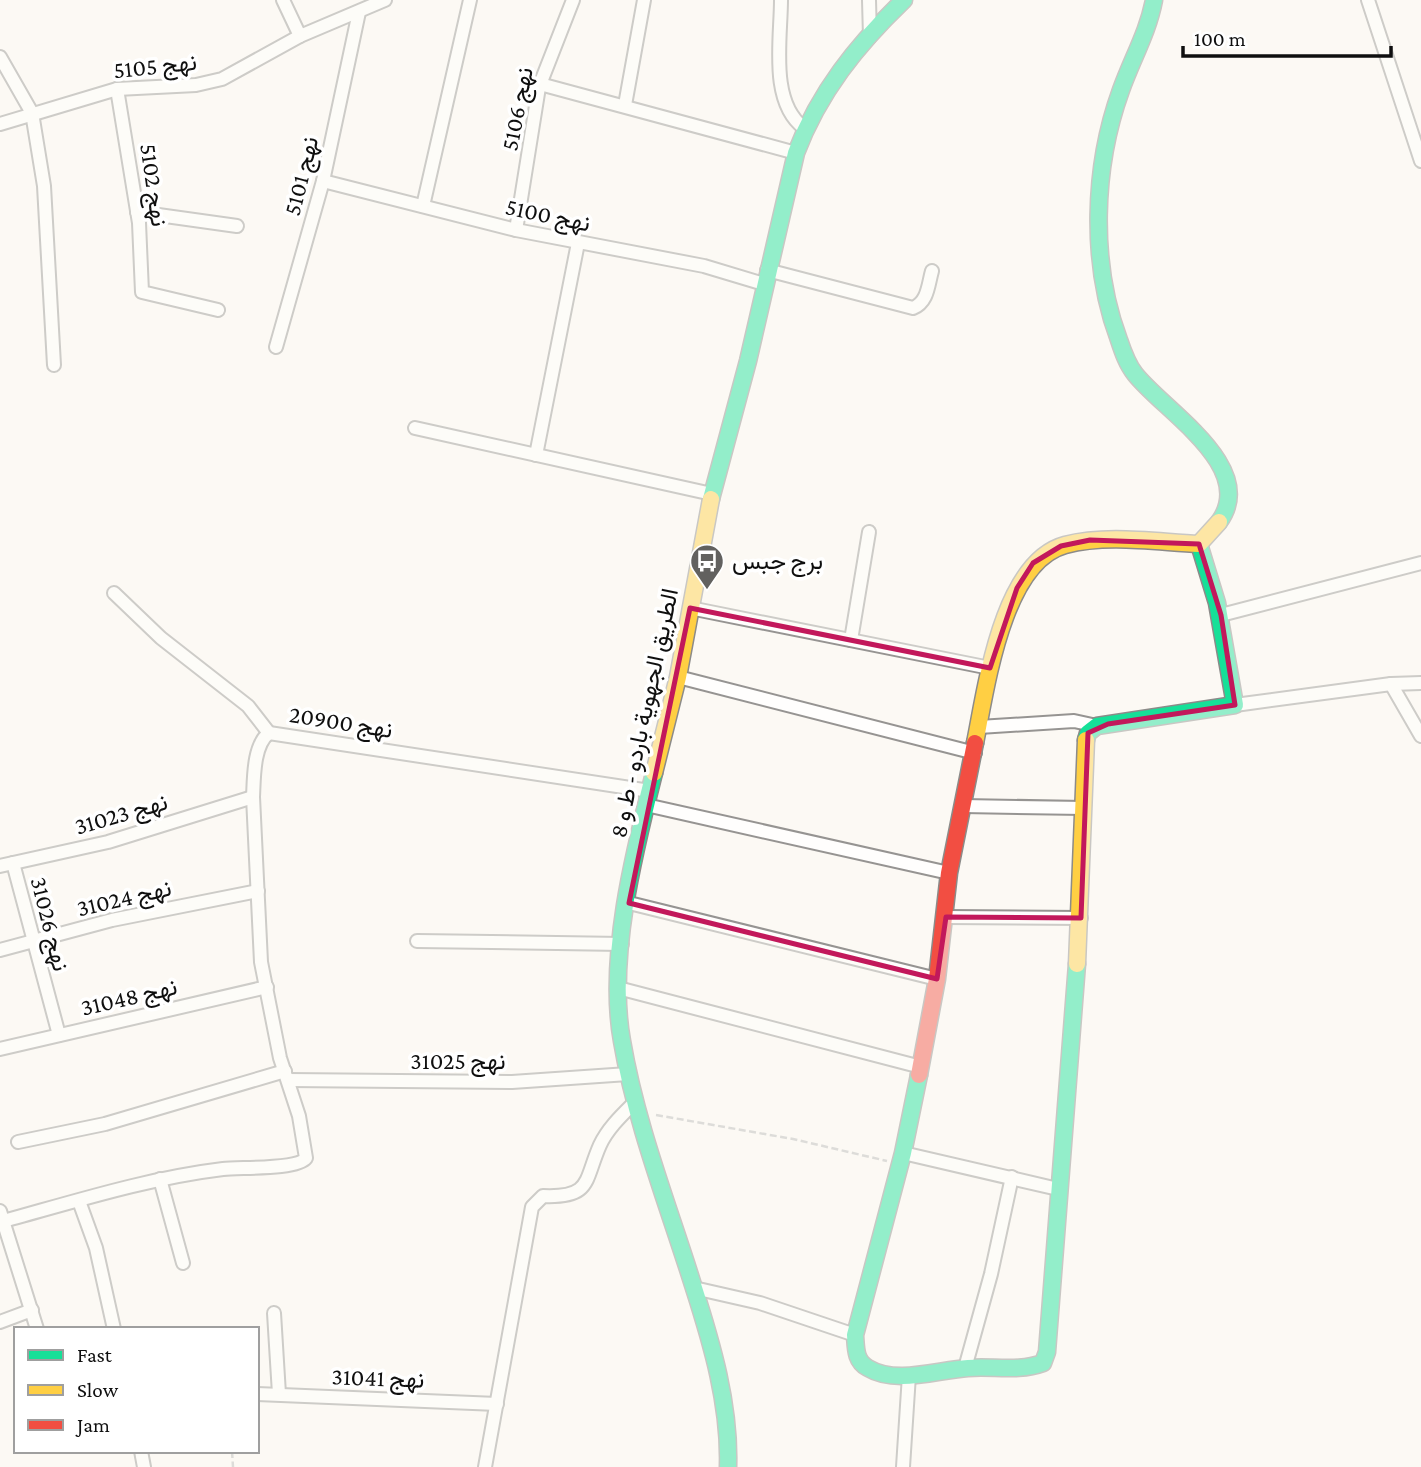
<svg xmlns="http://www.w3.org/2000/svg" width="1421" height="1467" font-family="'Crimson Pro',Vazirmatn,serif">
<rect width="100%" height="100%" fill="#fcf9f4"/>
<g fill="none" stroke-linecap="round" stroke-linejoin="round">
<g stroke="#969492" stroke-width="16">
<g id="street">
<path d="M283,0L300,36"/>
<path d="M781,0C781,39 769,102 804,128"/>
<path d="M869,0L870,37"/>
<path d="M1368,0L1421,161"/>
<path d="M0,57L32,113L44,186L54,365"/>
<path d="M540,84L796,153"/>
<path d="M117,89L139,223L142,292L218,310"/>
<path d="M625,105L644,0"/>
<path d="M0,124L117,89L196,85L222,79L300,36L385,0"/>
<path d="M323,181L516,230L704,266L764,284"/>
<path d="M423,206L470,0"/>
<path d="M137,212L237,226"/>
<path d="M516,230L539,87L573,0"/>
<path d="M767,270L913,308C928,302 928,285 932,271"/>
<path d="M276,347L323,181L359,12"/>
<path d="M415,428L712,494"/>
<path d="M536,455L578,243"/>
<path d="M114,593L161,638L248,706L269,733"/>
<path d="M690,608L990,668"/>
<path d="M1221,615L1421,563"/>
<path d="M851,640L869,532"/>
<path d="M678,677L975,753"/>
<path d="M1391,684L1421,736"/>
<path d="M1235,705L1391,684L1421,683"/>
<path d="M979,727L1074,721L1097,726"/>
<path d="M269,733L650,791"/>
<path d="M646,805L949,873"/>
<path d="M963,806L1084,808"/>
<path d="M13,863L59,1035"/>
<path d="M0,866L108,842L253,797"/>
<path d="M629,903L937,979"/>
<path d="M946,917L1081,918"/>
<path d="M417,941L622,944"/>
<path d="M0,950L112,920L258,891"/>
<path d="M618,988L921,1067"/>
<path d="M0,1049L267,987"/>
<path d="M288,1080L512,1082L628,1074"/>
<path d="M18,1142L105,1124L285,1071"/>
<path d="M903,1153L1058,1189"/>
<path d="M160,1179L183,1263"/>
<path d="M79,1201L96,1248L114,1329"/>
<path d="M0,1211L37,1329"/>
<path d="M0,1222C73,1202 148,1178 223,1169C240,1167 297,1170 306,1158L299,1116L280,1058L261,962L253,797C254,779 253,745 269,733"/>
<path d="M694,1288L760,1303L855,1335"/>
<path d="M274,1313L279,1394"/>
<path d="M0,1322L32,1310"/>
<path d="M965,1368L991,1274L1012,1177"/>
<path d="M257,1394L497,1404"/>
<path d="M141,1451L144,1467"/>
<path d="M485,1467L532,1207L543,1196C592,1198 584,1181 600,1145C608,1128 622,1115 635,1102"/>
<path d="M903,1467L909,1375"/>
</g>
</g>
<g stroke="#8c8b89" stroke-width="19">
<g id="fast">
<path d="M1154,0C1148,32 1132,59 1121,90C1093,167 1090,263 1119,340C1123,352 1127,364 1135,374C1164,411 1259,467 1219,522"/>
<path d="M711,499L748,361L796,153C819,92 857,45 904,0"/>
<path d="M1086,740L1088,733L1097,726L1235,705L1217,603L1199,544"/>
<path d="M654,773C634,852 607,959 622,1041C636,1124 668,1205 693,1285C712,1344 730,1405 728,1467"/>
<path d="M919,1075L903,1153L855,1335C856,1348 855,1361 868,1368C896,1385 937,1370 968,1368C994,1366 1018,1372 1043,1363L1047,1352L1077,964"/>
</g>
</g>
<g stroke="#8c8b89" stroke-width="19">
<g id="slow">
<path d="M975,743C986,689 1002,562 1065,545C1107,534 1156,542 1199,544L1219,522"/>
<path d="M654,773L678,677L711,499"/>
<path d="M1077,964L1086,740"/>
</g>
</g>
<g stroke="#8c8b89" stroke-width="19">
<path id="jam" d="M919,1075L937,979L949,873L975,743"/>
</g>
<g stroke="#b9b8b8" stroke-width="2.5" stroke-dasharray="7 3.5" stroke-linecap="butt">
<path d="M656,1115L793,1139L887,1161"/>
<path d="M232,1451L233,1467"/>
</g>
<use href="#street" stroke="#fffefd" stroke-width="12"/>
<use href="#fast" stroke="#16e098" stroke-width="16"/>
<use href="#slow" stroke="#ffcf43" stroke-width="16"/>
<use href="#jam" stroke="#f24e42" stroke-width="16"/>
</g>
<path d="M0 0H1421V1467H0ZM1090,540L1199,544L1221,615L1235,705L1108,724L1088,733L1081,918L946,917L937,979L629,903L690,608L990,668L1017,588L1033,563L1061,546Z" fill="#fcf9f4" fill-opacity=".55" fill-rule="evenodd"/>
<path fill="none" stroke="#c2185b" stroke-width="5" stroke-linejoin="round" d="M1090,540L1199,544L1221,615L1235,705L1108,724L1088,733L1081,918L946,917L937,979L629,903L690,608L990,668L1017,588L1033,563L1061,546Z"/>
<defs>
<g id="bus-pin" transform="scale(1.75)"><path d="M0 17L-7.5 6A9.5 9.5 0 1 1 7.5 6Z" fill="#62615f" stroke="#fff"/><path d="M-5-6H5V4H4V6H2V4H-2V6H-4V4H-5ZM-3.5-4V0h7V-4ZM-3.5 1.2v1.5H-2V1.2ZM2 1.2v1.5H3.5V1.2Z" fill="#fff"/></g>
</defs>
<g fill-rule="evenodd">
<use href="#bus-pin" x="707" y="561"/>
</g>
<g text-anchor="middle" stroke-width="7" stroke-linejoin="round" paint-order="stroke">
<g font-size="24" fill="#0f0f0f" stroke="#fff">
<text transform="translate(155 66) rotate(-6)" y="8">نهج 5105</text>
<text transform="translate(517 109) rotate(-79)" y="8">نهج 5106</text>
<text transform="translate(301 176) rotate(-76)" y="8">نهج 5101</text>
<text transform="translate(154 185) rotate(82)" y="8">نهج 5102</text>
<text transform="translate(548 215) rotate(12)" y="8">نهج 5100</text>
<text transform="translate(644 713) rotate(-78)" y="8">الطريق الجهوية باردو - ط و 8</text>
<text transform="translate(341 722) rotate(9)" y="8">نهج 20900</text>
<text transform="translate(121 814) rotate(-16)" y="8">نهج 31023</text>
<text transform="translate(124 898) rotate(-13)" y="8">نهج 31024</text>
<text transform="translate(50 924) rotate(76)" y="8">نهج 31026</text>
<text transform="translate(129 997) rotate(-13)" y="8">نهج 31048</text>
<text x="458" y="1069">نهج 31025</text>
<text transform="translate(378 1378) rotate(2)" y="8">نهج 31041</text>
</g>
<g font-size="24" fill="#0f0f0f" stroke="#fff" text-anchor="start">
<text x="732" y="569">برج جبس</text>
</g>
</g>
<rect x="14" y="1327" width="245" height="126" fill="#ffffff" stroke="#9f9f9f" stroke-width="2"/>
<rect x="28" y="1350" width="35" height="10" fill="#16e098" stroke="#9f9f9f" stroke-width="2"/>
<text x="77" y="1362" font-size="21" fill="#0f0f0f">Fast</text>
<rect x="28" y="1385" width="35" height="10" fill="#ffcf43" stroke="#9f9f9f" stroke-width="2"/>
<text x="77" y="1397" font-size="21" fill="#0f0f0f">Slow</text>
<rect x="28" y="1420" width="35" height="10" fill="#f24e42" stroke="#9f9f9f" stroke-width="2"/>
<text x="77" y="1432" font-size="21" fill="#0f0f0f">Jam</text>
<path d="M1183 46v10h208v-10" fill="none" stroke="#0f0f0f" stroke-width="3.5"/>
<text x="1194" y="46" font-size="21" fill="#0f0f0f" stroke="#ffffff" stroke-width="5" paint-order="stroke">100 m</text>
</svg>
